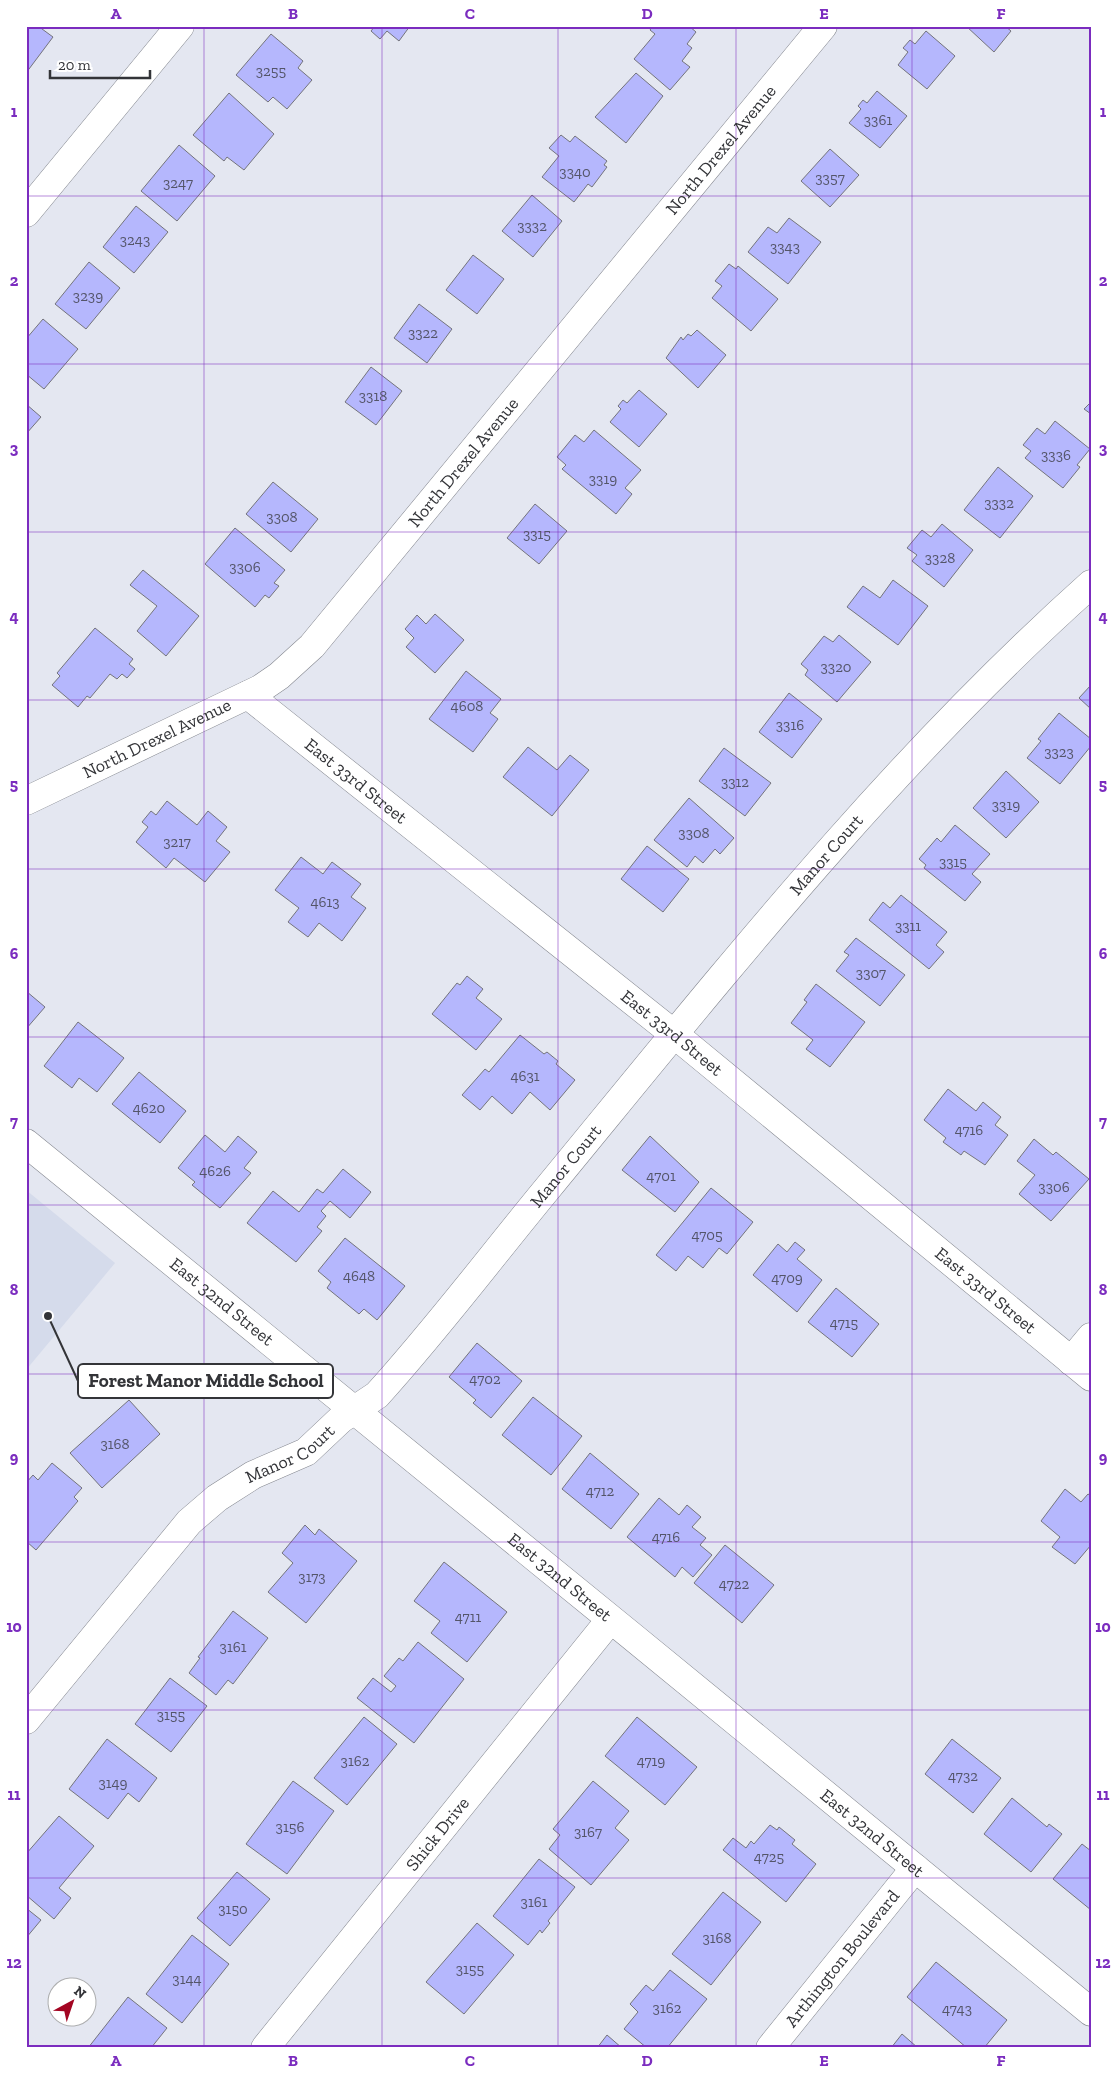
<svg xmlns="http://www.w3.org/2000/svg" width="1117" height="2074" font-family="'Zilla Slab',serif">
<rect width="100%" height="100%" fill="#e4e7f1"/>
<path fill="#d5dbeb" d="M26,1190L115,1263L26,1370Z"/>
<g fill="#b5b7fd" stroke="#74747c">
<path d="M26,26H38L53,37L26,73Z"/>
<path d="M375,26H410L399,41L387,31L380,39L371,31Z"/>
<path d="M653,26H689L696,32L687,44L692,48L682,61L690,67L670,90L634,59L655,34L650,30Z"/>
<path d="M966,26H1005L1011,31L994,52Z"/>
<path d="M926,31L955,56L927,89L898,65L908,52L903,48L910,40L915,44Z"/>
<path d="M271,34L303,61L298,68L312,80L287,109L273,97L268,102L236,75Z"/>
<path d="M636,73L663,96L626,143L595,117Z"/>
<path d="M877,91L907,116L880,148L849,123L861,109L858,106L863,100L867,103Z"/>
<path d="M229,93L274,134L244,170L227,157L224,161L193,135Z"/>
<path d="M561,135L570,142L575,136L607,161L604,165L607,167L592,187L588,184L574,202L542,177L559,156L549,148Z"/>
<path d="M179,145L215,176L177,221L141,191Z"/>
<path d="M830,149L859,175L830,207L801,181Z"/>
<path d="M532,195L562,221L533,257L502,231Z"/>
<path d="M136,206L168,232L134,273L103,247Z"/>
<path d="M789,218L821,242L788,284L748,252L768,227L777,233Z"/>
<path d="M473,255L504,279L477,314L446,290Z"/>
<path d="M89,262L120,288L86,329L55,304Z"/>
<path d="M729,264L736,269L738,266L778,299L751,331L712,298L722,286L715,281Z"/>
<path d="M419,304L452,329L427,363L394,338Z"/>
<path d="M43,319L78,349L44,389L26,374V339Z"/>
<path d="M697,330L726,355L698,388L666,358L681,337L683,340L688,334L691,336Z"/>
<path d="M371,367L402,391L376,425L345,402Z"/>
<path d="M639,390L667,414L639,447L610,422L621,409L618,406L623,400L627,403Z"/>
<path d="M1091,402V414L1084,409Z"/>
<path d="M26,404L41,417L26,434Z"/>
<path d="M1055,421L1090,449L1077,465L1080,467L1063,488L1025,458L1031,451L1023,445L1037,428L1045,434Z"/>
<path d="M594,430L641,470L625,488L632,494L616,514L562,469L566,465L557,457L575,435L584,442Z"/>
<path d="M998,467L1033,496L1000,538L964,510Z"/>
<path d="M273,482L318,519L291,552L246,514Z"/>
<path d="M535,504L567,531L539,564L507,538Z"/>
<path d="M942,524L973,550L944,587L912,561L917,555L907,548L922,530L931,537Z"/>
<path d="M235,528L285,570L274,583L279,586L269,598L265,595L255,607L205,564Z"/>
<path d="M143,570L199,616L166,656L137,631L157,606L130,585Z"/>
<path d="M893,580L928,606L898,645L847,607L863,586L880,598Z"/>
<path d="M435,614L464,640L435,673L406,647L414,638L405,629L417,615L426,624Z"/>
<path d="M95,628L133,659L129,664L135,669L127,678L122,674L117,679L110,674L90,698L87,696L78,707L52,685L60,676L57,673Z"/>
<path d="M839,635L871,662L837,702L805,675L808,670L801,664L824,636L833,642Z"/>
<path d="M466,671L501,699L490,713L498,719L473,752L429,719Z"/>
<path d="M1091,685V709L1079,698Z"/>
<path d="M789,693L822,719L792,758L759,732Z"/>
<path d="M1059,713L1091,739V746L1060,784L1027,758L1041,741L1038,739Z"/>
<path d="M528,747L557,770L570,755L589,770L552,816L503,777Z"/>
<path d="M724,748L771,783L745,816L699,781Z"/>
<path d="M1006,771L1039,802L1006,838L973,808Z"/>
<path d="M689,798L734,838L720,854L715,849L703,863L695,856L687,867L654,840Z"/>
<path d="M167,801L197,825L208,811L227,827L216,841L230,852L205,882L174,858L166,868L136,842L148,827L142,822L151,811L156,815Z"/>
<path d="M955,825L990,854L972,874L981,882L965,901L924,868L926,865L919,859L937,838L941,842Z"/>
<path d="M647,846L689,879L663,912L621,879Z"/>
<path d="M301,857L323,874L332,862L361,884L351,897L366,908L342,941L319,923L308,937L288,922L299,908L275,890Z"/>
<path d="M901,895L947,932L936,945L944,952L929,969L869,920L883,902L890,908Z"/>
<path d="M856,938L905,975L880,1006L836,971L849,955L844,952Z"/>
<path d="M467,976L483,989L476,998L502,1019L476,1050L432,1014L457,983L460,985Z"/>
<path d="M816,984L865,1022L830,1067L806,1049L813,1040L791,1023L807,1002L804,1000Z"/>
<path d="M26,991L45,1007L26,1029Z"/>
<path d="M78,1022L124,1058L97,1092L79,1078L72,1088L44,1066Z"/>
<path d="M520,1035L544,1054L547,1052L558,1061L556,1064L575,1080L550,1110L530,1092L512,1114L492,1096L480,1110L462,1095L485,1069L489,1072Z"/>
<path d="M139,1072L186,1111L160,1143L112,1104Z"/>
<path d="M948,1089L976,1111L983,1102L1001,1117L995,1125L1008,1135L985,1165L964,1151L961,1155L943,1142L946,1138L924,1120Z"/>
<path d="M205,1135L225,1152L238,1136L257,1152L244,1168L251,1173L220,1208L192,1185L195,1182L178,1168Z"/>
<path d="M650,1136L699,1182L675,1212L622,1170Z"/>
<path d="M1034,1139L1053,1155L1056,1152L1089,1179L1051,1221L1019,1194L1035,1175L1017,1161Z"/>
<path d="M343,1169L371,1192L350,1218L330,1201L321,1211L326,1216L317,1227L322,1231L296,1262L247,1223L273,1191L299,1212L317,1189L323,1193Z"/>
<path d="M711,1188L753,1222L727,1254L719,1248L703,1268L688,1256L676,1271L656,1255Z"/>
<path d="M345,1238L405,1286L377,1320L364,1309L359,1314L327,1288L331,1282L318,1271Z"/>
<path d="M795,1242L805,1250L797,1259L822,1280L797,1312L753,1275L778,1244L787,1252Z"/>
<path d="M836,1288L879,1324L852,1357L808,1322Z"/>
<path d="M477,1343L522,1381L491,1418L473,1403L476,1400L449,1377Z"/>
<path d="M533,1397L582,1436L551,1475L502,1435Z"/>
<path d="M129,1400L160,1434L102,1488L70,1453Z"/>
<path d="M590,1453L639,1494L611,1529L562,1489Z"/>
<path d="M52,1463L82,1488L74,1497L78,1501L36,1550L26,1541V1483L33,1475L38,1480Z"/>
<path d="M1065,1489L1081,1502L1088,1494L1091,1496V1545L1075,1564L1052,1547L1060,1537L1041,1521Z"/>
<path d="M659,1498L679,1515L687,1505L701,1517L692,1527L706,1538L700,1545L712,1555L693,1577L682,1567L675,1577L627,1537Z"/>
<path d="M305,1525L315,1535L319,1529L357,1561L306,1623L268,1592L293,1563L282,1553Z"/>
<path d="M725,1545L774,1585L742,1623L694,1583Z"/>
<path d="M444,1562L507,1612L467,1662L431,1633L440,1621L414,1601Z"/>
<path d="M233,1611L268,1638L233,1684L228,1680L216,1695L189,1673L200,1658L198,1657Z"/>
<path d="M418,1642L464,1679L414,1743L357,1698L373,1678L391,1692L396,1686L384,1676L399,1658L403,1661Z"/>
<path d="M170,1678L207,1706L171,1752L135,1724Z"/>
<path d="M364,1717L397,1744L347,1805L314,1778Z"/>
<path d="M637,1717L697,1767L665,1805L605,1756Z"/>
<path d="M107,1739L157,1778L139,1802L128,1793L108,1819L69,1789Z"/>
<path d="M952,1739L1001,1778L973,1813L925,1774Z"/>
<path d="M293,1781L334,1811L287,1874L246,1844Z"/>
<path d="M593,1781L629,1811L615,1828L629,1840L591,1885L549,1849L560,1835L553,1829Z"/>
<path d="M1012,1798L1047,1827L1049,1824L1062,1834L1031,1872L984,1834Z"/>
<path d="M59,1816L94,1846L59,1888L71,1898L54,1919L26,1895V1854Z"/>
<path d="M770,1825L777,1830L779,1827L795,1840L792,1844L816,1864L786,1902L723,1850L733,1838L746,1848L751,1841L754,1844Z"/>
<path d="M1082,1844L1091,1851V1910L1053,1879Z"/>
<path d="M539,1859L575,1887L548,1921L550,1923L542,1933L540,1930L528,1945L493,1916Z"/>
<path d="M237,1872L270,1899L230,1946L197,1918Z"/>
<path d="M723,1892L761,1922L711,1985L672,1954Z"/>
<path d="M26,1908L41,1920L26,1938Z"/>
<path d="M477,1923L514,1955L464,2014L426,1982Z"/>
<path d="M192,1935L229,1964L182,2023L146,1994Z"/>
<path d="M936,1962L1007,2020L984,2048H967L907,1997Z"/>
<path d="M670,1970L707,1999L667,2048H647L624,2029L638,2012L630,2004L646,1985L653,1991Z"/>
<path d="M128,1997L167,2028L151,2048H88Z"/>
<path d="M902,2034L918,2048H891Z"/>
<path d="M607,2035L622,2048H597Z"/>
</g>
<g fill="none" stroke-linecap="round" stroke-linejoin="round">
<g stroke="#84878f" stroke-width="29">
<g id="minor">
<path d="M26,213L180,26"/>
<path id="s1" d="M248,695L674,1034L1091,1377"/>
<path id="s2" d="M26,801L260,689L279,676L312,646L823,26"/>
<path id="s3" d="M26,1143C383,1431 736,1722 1091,2012"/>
<path d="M1071,1361L1091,1337"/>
<path id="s4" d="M26,1720L189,1522L217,1498L253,1475L306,1452L341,1419L377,1395C437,1329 490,1258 547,1189C719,980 888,765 1091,584"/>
<path id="s5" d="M265,2048L610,1620"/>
<path id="s6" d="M770,2048L915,1868"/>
</g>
</g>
<use href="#minor" stroke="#fff" stroke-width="28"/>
</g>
<path fill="none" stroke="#7b2cbf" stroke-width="1" stroke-opacity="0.55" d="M204,26V2048M382,26V2048M558,26V2048M736,26V2048M912,26V2048M26,196H1091M26,364H1091M26,532H1091M26,700H1091M26,869H1091M26,1037H1091M26,1205H1091M26,1374H1091M26,1542H1091M26,1710H1091M26,1878H1091"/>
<g text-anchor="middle" stroke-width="4" stroke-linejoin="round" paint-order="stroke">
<g font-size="15" fill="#545569">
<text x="271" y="76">3255</text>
<text x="878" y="125">3361</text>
<text x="575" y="177">3340</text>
<text x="830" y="183">3357</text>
<text x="178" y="188">3247</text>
<text x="532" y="231">3332</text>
<text x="135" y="245">3243</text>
<text x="785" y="252">3343</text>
<text x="88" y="301">3239</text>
<text x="423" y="338">3322</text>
<text x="373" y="401">3318</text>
<text x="1056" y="460">3336</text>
<text x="603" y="484">3319</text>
<text x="999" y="508">3332</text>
<text x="282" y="522">3308</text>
<text x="537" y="539">3315</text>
<text x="940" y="563">3328</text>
<text x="245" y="572">3306</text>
<text x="836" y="672">3320</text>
<text x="467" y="711">4608</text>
<text x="790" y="730">3316</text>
<text x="1059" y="757">3323</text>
<text x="735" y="787">3312</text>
<text x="1006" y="810">3319</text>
<text x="694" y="838">3308</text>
<text x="177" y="847">3217</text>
<text x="953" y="867">3315</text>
<text x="325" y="907">4613</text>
<text x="908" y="931">3311</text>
<text x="871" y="978">3307</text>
<text x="525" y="1081">4631</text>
<text x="149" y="1113">4620</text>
<text x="969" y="1135">4716</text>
<text x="215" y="1176">4626</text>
<text x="661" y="1181">4701</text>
<text x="1054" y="1192">3306</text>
<text x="707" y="1240">4705</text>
<text x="359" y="1281">4648</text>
<text x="787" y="1283">4709</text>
<text x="844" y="1328">4715</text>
<text x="485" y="1384">4702</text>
<text x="115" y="1449">3168</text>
<text x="600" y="1496">4712</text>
<text x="666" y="1542">4716</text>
<text x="312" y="1582">3173</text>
<text x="734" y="1589">4722</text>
<text x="468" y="1622">4711</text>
<text x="233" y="1652">3161</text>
<text x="171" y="1720">3155</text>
<text x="355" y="1766">3162</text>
<text x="651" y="1766">4719</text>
<text x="963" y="1781">4732</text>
<text x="113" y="1788">3149</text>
<text x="290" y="1832">3156</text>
<text x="588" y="1837">3167</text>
<text x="769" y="1862">4725</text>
<text x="534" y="1907">3161</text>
<text x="233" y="1914">3150</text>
<text x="717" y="1943">3168</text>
<text x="470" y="1974">3155</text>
<text x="187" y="1984">3144</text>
<text x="667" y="2013">3162</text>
<text x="957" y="2014">4743</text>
</g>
<g font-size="18" fill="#333438" stroke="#fff">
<text dy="6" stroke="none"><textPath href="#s2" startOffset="970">North Drexel Avenue</textPath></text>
<text dy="6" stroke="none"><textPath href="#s2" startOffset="565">North Drexel Avenue</textPath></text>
<text dy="6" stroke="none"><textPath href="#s2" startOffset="145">North Drexel Avenue</textPath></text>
<text dy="6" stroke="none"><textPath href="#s1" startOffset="138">East 33rd Street</textPath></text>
<text dy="6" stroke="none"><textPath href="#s4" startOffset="1188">Manor Court</textPath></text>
<text dy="6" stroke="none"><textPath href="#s1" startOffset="542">East 33rd Street</textPath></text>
<text dy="6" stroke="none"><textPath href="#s4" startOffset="782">Manor Court</textPath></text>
<text dy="6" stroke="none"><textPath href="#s1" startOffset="948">East 33rd Street</textPath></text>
<text dy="6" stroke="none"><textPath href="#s3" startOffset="252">East 32nd Street</textPath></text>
<text dy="6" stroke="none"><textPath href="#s4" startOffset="379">Manor Court</textPath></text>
<text dy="6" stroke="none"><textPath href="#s3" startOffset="688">East 32nd Street</textPath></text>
<text dy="6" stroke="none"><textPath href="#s3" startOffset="1092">East 32nd Street</textPath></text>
<text dy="6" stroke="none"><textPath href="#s5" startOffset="275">Shick Drive</textPath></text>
<text dy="6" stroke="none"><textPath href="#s6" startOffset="115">Arthington Boulevard</textPath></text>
</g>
</g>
<path fill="none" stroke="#333438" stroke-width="2" d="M48 1316L78 1381"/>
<circle fill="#333438" stroke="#fff" stroke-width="2" cx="48" cy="1316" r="5"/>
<rect fill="#fff" stroke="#333438" stroke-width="2" x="78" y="1364" width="255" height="34" rx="5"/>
<g font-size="19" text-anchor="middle" font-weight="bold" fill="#333438">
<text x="206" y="1387">Forest Manor Middle School</text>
</g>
<rect width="1117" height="2074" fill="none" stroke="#ffffff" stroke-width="55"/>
<g transform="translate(72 2002) rotate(40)"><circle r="24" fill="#ffffff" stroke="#adaeaf"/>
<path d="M0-4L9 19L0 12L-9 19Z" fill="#a30522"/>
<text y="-8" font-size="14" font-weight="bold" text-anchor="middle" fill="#333438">N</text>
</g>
<path d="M50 70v8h100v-8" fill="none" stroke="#333438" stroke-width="2.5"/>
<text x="58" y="70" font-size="15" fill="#333438" stroke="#ffffff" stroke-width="4" paint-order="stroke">20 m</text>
<rect x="28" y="28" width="1062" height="2018" fill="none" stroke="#7b2cbf" stroke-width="2"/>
<g font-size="16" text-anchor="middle" font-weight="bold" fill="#7b2cbf">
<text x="116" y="19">A</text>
<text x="293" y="19">B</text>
<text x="470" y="19">C</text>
<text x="647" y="19">D</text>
<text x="824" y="19">E</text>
<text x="1001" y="19">F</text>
<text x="14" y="117">1</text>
<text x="1103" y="117">1</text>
<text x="14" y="286">2</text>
<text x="1103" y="286">2</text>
<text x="14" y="454">3</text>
<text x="1103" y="454">3</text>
<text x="14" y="622">4</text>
<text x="1103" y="622">4</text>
<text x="14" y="790">5</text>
<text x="1103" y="790">5</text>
<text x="14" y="959">6</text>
<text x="1103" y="959">6</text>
<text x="14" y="1127">7</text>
<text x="1103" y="1127">7</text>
<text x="14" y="1295">8</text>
<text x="1103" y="1295">8</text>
<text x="14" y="1463">9</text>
<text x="1103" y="1463">9</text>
<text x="14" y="1632">10</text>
<text x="1103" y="1632">10</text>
<text x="14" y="1800">11</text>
<text x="1103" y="1800">11</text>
<text x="14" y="1968">12</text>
<text x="1103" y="1968">12</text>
<text x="116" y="2066">A</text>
<text x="293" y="2066">B</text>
<text x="470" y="2066">C</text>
<text x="647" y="2066">D</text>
<text x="824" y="2066">E</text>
<text x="1001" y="2066">F</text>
</g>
</svg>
